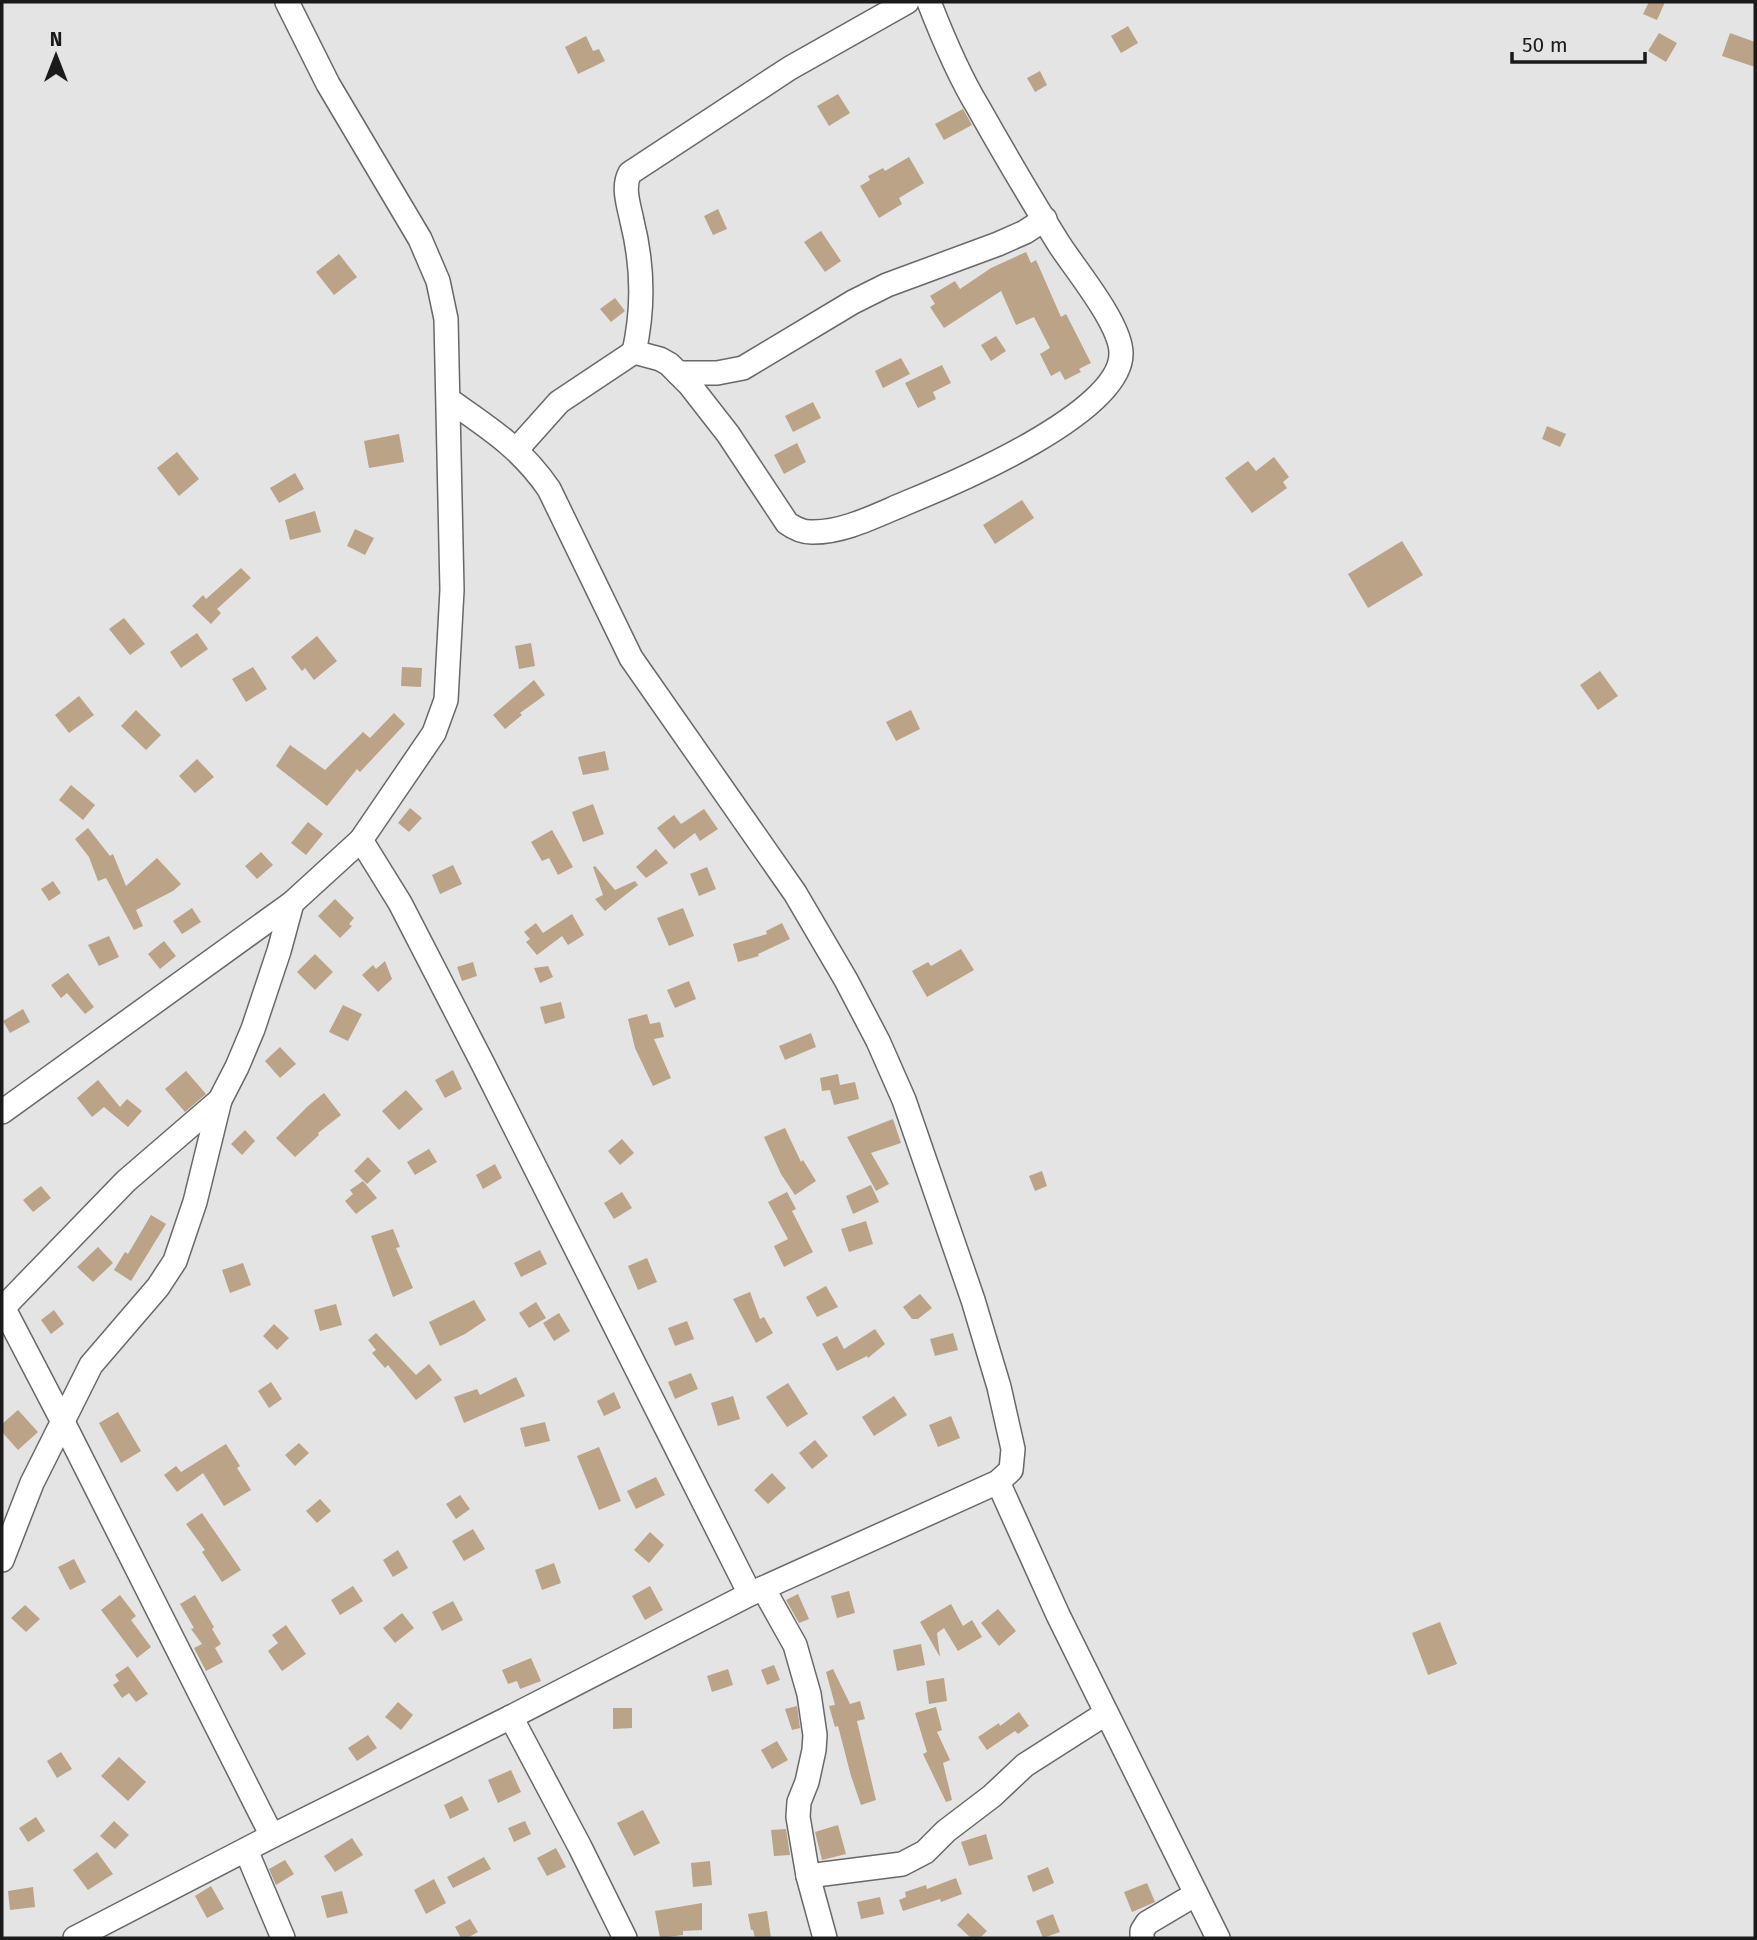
<svg xmlns="http://www.w3.org/2000/svg" width="1757" height="1940" font-family="'Fira Sans',sans-serif">
<rect width="100%" height="100%" fill="#e4e4e5"/>
<g fill="#baa386">
<path d="M1649,2H1665L1657,20L1643,14Z"/>
<path d="M1128,26L1138,43L1121,53L1111,36Z"/>
<path d="M1659,33L1677,43L1666,62L1648,51Z"/>
<path d="M1730,33L1755,42V67L1722,56Z"/>
<path d="M586,36L593,51L599,49L605,61L578,74L565,47Z"/>
<path d="M1040,71L1047,85L1035,92L1027,78Z"/>
<path d="M838,94L850,113L829,126L817,106Z"/>
<path d="M963,109L972,125L944,140L935,124Z"/>
<path d="M909,157L924,183L899,198L902,204L879,218L860,186L870,180L868,176L883,168L885,171Z"/>
<path d="M718,209L727,229L713,235L704,216Z"/>
<path d="M821,231L841,261L825,272L804,242Z"/>
<path d="M1026,252L1031,263L1036,260L1061,317L1066,314L1091,363L1079,369L1081,372L1065,380L1060,371L1051,376L1040,354L1050,348L1034,317L1016,325L1001,291L944,328L930,307L935,304L930,296L955,281L960,289L991,268Z"/>
<path d="M339,254L357,277L334,295L316,272Z"/>
<path d="M615,298L625,311L611,322L600,309Z"/>
<path d="M996,336L1006,351L991,361L981,345Z"/>
<path d="M901,358L910,374L883,388L875,371Z"/>
<path d="M942,365L951,383L933,392L936,399L918,408L905,383Z"/>
<path d="M813,402L821,418L793,432L785,416Z"/>
<path d="M1547,426L1566,434L1560,447L1542,439Z"/>
<path d="M399,434L404,462L369,468L364,441Z"/>
<path d="M797,443L806,462L784,474L774,455Z"/>
<path d="M177,452L199,479L179,496L157,468Z"/>
<path d="M1274,457L1289,477L1283,482L1287,488L1252,513L1225,478L1248,461L1256,471Z"/>
<path d="M295,473L304,489L279,503L270,488Z"/>
<path d="M1022,500L1034,518L995,544L983,525Z"/>
<path d="M315,511L321,532L290,540L285,520Z"/>
<path d="M355,529L374,538L365,555L347,546Z"/>
<path d="M1402,541L1423,575L1368,608L1348,574Z"/>
<path d="M241,568L251,578L217,609L221,613L211,624L192,606L203,595L206,599Z"/>
<path d="M124,618L145,644L130,655L109,629Z"/>
<path d="M197,633L208,649L181,668L170,652Z"/>
<path d="M317,636L337,661L314,680L305,668L302,671L291,657Z"/>
<path d="M531,643L535,666L519,669L515,646Z"/>
<path d="M253,667L267,689L246,702L232,679Z"/>
<path d="M402,667L422,668L421,687L401,686Z"/>
<path d="M1600,671L1618,696L1598,710L1580,685Z"/>
<path d="M534,680L545,695L520,713L522,715L505,729L493,715Z"/>
<path d="M79,696L94,715L69,733L55,715Z"/>
<path d="M136,710L161,735L146,750L121,726Z"/>
<path d="M911,710L920,729L896,741L886,722Z"/>
<path d="M394,713L405,724L360,772L357,769L327,806L276,766L290,745L325,770L363,732L370,738Z"/>
<path d="M605,751L609,770L583,775L578,757Z"/>
<path d="M197,759L214,777L195,793L179,776Z"/>
<path d="M71,785L95,805L83,820L59,800Z"/>
<path d="M593,804L604,834L583,842L572,812Z"/>
<path d="M410,808L422,818L409,832L398,823Z"/>
<path d="M704,809L718,829L700,841L695,833L674,849L657,828L674,815L681,824Z"/>
<path d="M308,822L323,834L306,855L291,843Z"/>
<path d="M88,828L110,856L113,854L126,886L157,858L181,884L173,891L136,910L143,926L134,930L106,878L98,881L89,857L75,839Z"/>
<path d="M552,830L573,867L558,875L549,858L542,861L531,842Z"/>
<path d="M656,849L668,863L646,878L636,867Z"/>
<path d="M261,852L273,865L257,879L245,866Z"/>
<path d="M453,865L462,884L440,894L432,875Z"/>
<path d="M595,866L615,890L635,881L638,885L605,911L595,899L603,895L593,867Z"/>
<path d="M707,867L716,889L699,896L690,874Z"/>
<path d="M53,881L61,893L49,901L41,889Z"/>
<path d="M335,899L354,918L349,924L352,926L340,938L318,916Z"/>
<path d="M192,908L201,922L182,934L173,921Z"/>
<path d="M683,908L694,936L669,946L657,918Z"/>
<path d="M572,914L584,935L568,945L562,936L537,955L526,942L530,939L524,932L536,923L543,933Z"/>
<path d="M782,923L790,939L758,954L759,956L738,962L733,944L767,934L766,931Z"/>
<path d="M109,936L119,957L99,966L88,945Z"/>
<path d="M164,941L176,956L160,969L148,954Z"/>
<path d="M961,949L974,970L927,997L912,971L928,962L931,966Z"/>
<path d="M315,954L333,972L315,990L297,972Z"/>
<path d="M385,961L392,979L378,992L362,975L373,965L376,969Z"/>
<path d="M473,962L477,976L462,981L457,967Z"/>
<path d="M548,966L553,977L540,983L534,968Z"/>
<path d="M68,973L94,1007L85,1014L67,993L61,998L51,985Z"/>
<path d="M689,981L696,999L675,1008L667,990Z"/>
<path d="M561,1002L565,1018L545,1024L540,1007Z"/>
<path d="M343,1005L362,1014L348,1041L329,1032Z"/>
<path d="M23,1009L30,1022L10,1033L3,1021Z"/>
<path d="M647,1014L650,1024L660,1022L664,1037L654,1039L671,1078L653,1086L635,1048L628,1019Z"/>
<path d="M811,1033L816,1047L785,1060L779,1046Z"/>
<path d="M280,1047L296,1064L280,1078L265,1061Z"/>
<path d="M453,1070L462,1089L445,1098L435,1080Z"/>
<path d="M186,1071L206,1094L185,1112L165,1089Z"/>
<path d="M838,1074L840,1085L855,1082L859,1099L834,1105L830,1090L822,1091L820,1078Z"/>
<path d="M98,1080L120,1107L127,1099L142,1111L128,1127L104,1107L92,1117L77,1098Z"/>
<path d="M406,1090L423,1109L399,1130L382,1111Z"/>
<path d="M324,1093L341,1115L318,1133L319,1135L295,1157L276,1138L308,1106Z"/>
<path d="M893,1119L901,1143L871,1153L889,1184L876,1191L847,1137Z"/>
<path d="M785,1128L801,1162L803,1160L816,1181L795,1195L781,1174L764,1137Z"/>
<path d="M245,1130L255,1141L242,1155L231,1144Z"/>
<path d="M622,1139L634,1153L620,1165L608,1151Z"/>
<path d="M429,1149L437,1162L415,1175L407,1162Z"/>
<path d="M368,1157L381,1171L367,1184L354,1171Z"/>
<path d="M495,1164L502,1178L483,1189L476,1175Z"/>
<path d="M1042,1171L1047,1186L1035,1191L1029,1176Z"/>
<path d="M363,1181L377,1198L356,1214L345,1201L353,1194L350,1190Z"/>
<path d="M871,1185L879,1202L853,1214L846,1196Z"/>
<path d="M41,1186L51,1198L33,1212L23,1200Z"/>
<path d="M622,1192L632,1208L614,1219L604,1203Z"/>
<path d="M787,1192L796,1209L792,1211L813,1252L784,1267L774,1246L788,1239L768,1202Z"/>
<path d="M151,1215L166,1224L131,1281L114,1270L125,1252L128,1254Z"/>
<path d="M866,1221L873,1244L849,1252L841,1229Z"/>
<path d="M393,1229L400,1247L396,1248L413,1288L393,1297L371,1236Z"/>
<path d="M98,1247L113,1263L93,1282L77,1267Z"/>
<path d="M540,1250L547,1264L521,1277L514,1263Z"/>
<path d="M647,1258L657,1282L638,1290L628,1266Z"/>
<path d="M243,1263L251,1285L230,1293L222,1270Z"/>
<path d="M826,1286L838,1307L817,1317L806,1297Z"/>
<path d="M750,1292L760,1319L764,1317L773,1333L756,1343L733,1299Z"/>
<path d="M920,1294L932,1308L918,1319H912L903,1307Z"/>
<path d="M474,1300L486,1320L465,1334L440,1346L429,1322Z"/>
<path d="M536,1302L546,1318L529,1328L519,1313Z"/>
<path d="M336,1304L342,1325L320,1331L314,1310Z"/>
<path d="M54,1310L64,1324L51,1334L41,1320Z"/>
<path d="M559,1313L570,1331L554,1341L543,1323Z"/>
<path d="M687,1321L694,1339L675,1346L668,1328Z"/>
<path d="M274,1324L289,1338L277,1350L263,1336Z"/>
<path d="M875,1329L885,1344L868,1358L867,1356L837,1371L822,1344L837,1336L844,1349Z"/>
<path d="M376,1333L416,1375L429,1364L442,1380L416,1400L388,1365L385,1368L372,1353L376,1350L368,1340Z"/>
<path d="M953,1333L958,1350L935,1356L930,1339Z"/>
<path d="M691,1373L698,1389L675,1399L668,1382Z"/>
<path d="M516,1377L525,1396L464,1423L454,1397L477,1389L480,1395Z"/>
<path d="M271,1382L282,1399L269,1408L258,1391Z"/>
<path d="M788,1383L808,1414L787,1427L766,1397Z"/>
<path d="M614,1392L621,1408L604,1416L597,1401Z"/>
<path d="M733,1396L740,1419L718,1426L711,1403Z"/>
<path d="M894,1396L907,1415L874,1436L862,1417Z"/>
<path d="M18,1410L38,1432L18,1450L2,1432V1424Z"/>
<path d="M118,1412L141,1451L121,1463L99,1423Z"/>
<path d="M951,1416L960,1438L938,1447L929,1425Z"/>
<path d="M545,1422L550,1441L525,1447L520,1428Z"/>
<path d="M815,1440L828,1456L812,1469L799,1453Z"/>
<path d="M299,1443L309,1453L295,1466L285,1455Z"/>
<path d="M226,1444L240,1466L237,1468L251,1490L224,1506L203,1473L177,1492L164,1475L176,1466L181,1472Z"/>
<path d="M599,1447L621,1501L599,1510L577,1456Z"/>
<path d="M772,1473L786,1488L768,1504L754,1490Z"/>
<path d="M656,1477L665,1495L636,1509L627,1491Z"/>
<path d="M460,1495L470,1509L456,1519L446,1504Z"/>
<path d="M320,1499L331,1511L317,1523L306,1511Z"/>
<path d="M202,1513L241,1570L222,1582L202,1552L205,1550L186,1524Z"/>
<path d="M473,1529L485,1549L464,1561L452,1541Z"/>
<path d="M650,1532L664,1545L649,1563L634,1550Z"/>
<path d="M398,1550L408,1568L393,1577L383,1560Z"/>
<path d="M74,1559L86,1582L70,1590L58,1567Z"/>
<path d="M554,1563L561,1583L542,1590L535,1570Z"/>
<path d="M353,1586L363,1601L340,1615L331,1600Z"/>
<path d="M650,1586L663,1610L645,1620L632,1596Z"/>
<path d="M849,1591L855,1613L837,1618L831,1596Z"/>
<path d="M798,1594L809,1619L799,1623L786,1600Z"/>
<path d="M120,1595L136,1616L131,1620L151,1647L137,1658L101,1610Z"/>
<path d="M195,1595L214,1627L212,1629L221,1644L215,1648L223,1662L206,1671L194,1648L202,1644L191,1629L194,1628L180,1604Z"/>
<path d="M453,1601L463,1620L442,1631L432,1612Z"/>
<path d="M951,1604L963,1626L972,1620L982,1637L958,1651L944,1628L937,1633L940,1657L920,1622Z"/>
<path d="M25,1605L40,1619L26,1632L11,1618Z"/>
<path d="M998,1609L1016,1631L999,1646L981,1623Z"/>
<path d="M402,1613L414,1628L395,1643L383,1628Z"/>
<path d="M1440,1622L1457,1664L1428,1675L1412,1633Z"/>
<path d="M286,1625L306,1654L282,1671L268,1651L278,1643L272,1635Z"/>
<path d="M921,1644L925,1665L897,1671L893,1650Z"/>
<path d="M531,1658L541,1681L520,1689L517,1681L508,1684L502,1670Z"/>
<path d="M774,1665L780,1680L767,1685L761,1670Z"/>
<path d="M128,1666L148,1694L136,1702L129,1693L122,1698L113,1685L119,1681L115,1675Z"/>
<path d="M728,1669L733,1685L712,1692L707,1676Z"/>
<path d="M833,1669L850,1704L860,1701L865,1719L857,1721L876,1800L861,1805L851,1776L838,1726L835,1727L829,1706L835,1705L826,1672Z"/>
<path d="M944,1678L947,1701L929,1704L926,1681Z"/>
<path d="M398,1702L413,1715L401,1730L385,1717Z"/>
<path d="M797,1706L800,1728L792,1730L785,1709Z"/>
<path d="M936,1707L942,1730L937,1732L950,1760L943,1763L952,1800L946,1802L923,1754L927,1752L915,1713Z"/>
<path d="M613,1708H632V1728L613,1729Z"/>
<path d="M1019,1712L1029,1726L1018,1734L1015,1731L987,1750L978,1737L999,1723L1000,1726Z"/>
<path d="M368,1735L377,1748L357,1761L348,1748Z"/>
<path d="M777,1741L788,1760L772,1769L761,1750Z"/>
<path d="M61,1752L72,1769L57,1778L47,1761Z"/>
<path d="M119,1757L146,1782L128,1801L101,1776Z"/>
<path d="M511,1770L521,1792L498,1803L488,1780Z"/>
<path d="M462,1796L469,1810L450,1819L444,1805Z"/>
<path d="M643,1810L660,1843L634,1856L617,1823Z"/>
<path d="M36,1817L45,1831L28,1842L19,1828Z"/>
<path d="M114,1821L129,1835L115,1849L100,1836Z"/>
<path d="M525,1821L531,1834L514,1842L508,1828Z"/>
<path d="M838,1825L846,1854L822,1860L815,1832Z"/>
<path d="M786,1829L790,1855L774,1856L771,1830Z"/>
<path d="M986,1834L993,1859L969,1866L961,1842Z"/>
<path d="M352,1838L363,1855L335,1872L324,1856Z"/>
<path d="M556,1848L566,1867L547,1876L537,1858Z"/>
<path d="M97,1852L113,1874L88,1890L73,1870Z"/>
<path d="M484,1857L491,1869L453,1888L447,1877Z"/>
<path d="M285,1860L294,1874L276,1885L269,1869Z"/>
<path d="M710,1861L712,1885L693,1887L691,1863Z"/>
<path d="M1048,1867L1054,1883L1033,1892L1027,1876Z"/>
<path d="M956,1878L962,1894L941,1902L940,1899L903,1911L899,1900L906,1897L905,1892L926,1885L927,1889Z"/>
<path d="M434,1879L446,1903L426,1914L414,1890Z"/>
<path d="M1147,1883L1155,1902L1132,1912L1124,1892Z"/>
<path d="M211,1886L224,1909L207,1918L195,1896Z"/>
<path d="M33,1887L35,1907L10,1910L8,1891Z"/>
<path d="M342,1891L348,1913L327,1918L321,1896Z"/>
<path d="M880,1897L884,1914L861,1919L857,1902Z"/>
<path d="M702,1903V1930L683,1931V1935L660,1938L655,1911Z"/>
<path d="M767,1911L771,1938H755L753,1930H751L748,1914Z"/>
<path d="M968,1913L987,1931L980,1938H971L957,1925Z"/>
<path d="M1053,1914L1060,1932L1043,1938L1036,1921Z"/>
<path d="M470,1919L478,1932L467,1938H461L455,1927Z"/>
</g>
<g fill="none" stroke-linecap="round" stroke-linejoin="round">
<g stroke="#686869" stroke-width="26">
<g id="minor">
<path d="M287,2L328,84L420,239L438,281L446,319L452,590L446,700L434,733L361,840L400,903L483,1064L750,1594"/>
<path d="M634,352C644,308 643,265 632,221C629,206 622,187 630,173L790,68L907,2"/>
<path d="M678,373H717L743,368L853,302L887,285L998,244L1025,232L1045,219"/>
<path d="M517,449L559,402L634,352L660,359L669,364L689,384L728,434L787,523C794,528 801,532 811,532C843,533 877,515 906,503C955,483 1121,413 1121,354C1122,325 1075,269 1059,244C1031,199 1004,153 978,107C958,74 943,38 929,2"/>
<path d="M2,1112L292,903L361,840"/>
<path d="M2,1305L63,1422L272,1836"/>
<path d="M2,1309L126,1181L220,1100"/>
<path d="M998,1482L1058,1615L1218,1938"/>
<path d="M2,1560L32,1483L91,1365L158,1287L175,1261L195,1202L220,1100L237,1067L253,1029L279,951L292,903"/>
<path d="M763,1588L795,1645L809,1694L815,1735L814,1750L807,1782L799,1802L798,1817L808,1876L825,1938"/>
<path d="M511,1717L580,1847L625,1938"/>
<path d="M246,1850L283,1938"/>
<path d="M808,1876L902,1864L925,1852L946,1831L992,1796L1025,1765L1105,1714"/>
<path d="M75,1938L272,1836L511,1717L750,1594L998,1482L1011,1470L1013,1449L999,1387L973,1300L904,1100L878,1041L846,980L795,893L631,658L549,489C521,448 489,428 449,400"/>
<path d="M1142,1938V1931L1147,1923L1196,1894"/>
</g>
</g>
<use href="#minor" stroke="#fff" stroke-width="23"/>
</g>
<rect width="1757" height="1940" fill="none" stroke="#1a1a1a" stroke-width="7"/>
<g transform="translate(56 56)" stroke="#e4e4e5" stroke-width="5" paint-order="stroke">
<path d="M0-5L12 26L0 18L-12 26Z" fill="#1a1a1a"/>
<text y="-10" font-size="19" font-weight="bold" text-anchor="middle" fill="#1a1a1a">N</text>
</g>
<path d="M1512 52v10h133v-10" fill="none" stroke="#1a1a1a" stroke-width="3.5"/>
<text x="1522" y="52" font-size="21" fill="#1a1a1a" stroke="#e4e4e5" stroke-width="5" paint-order="stroke">50 m</text>
</svg>
